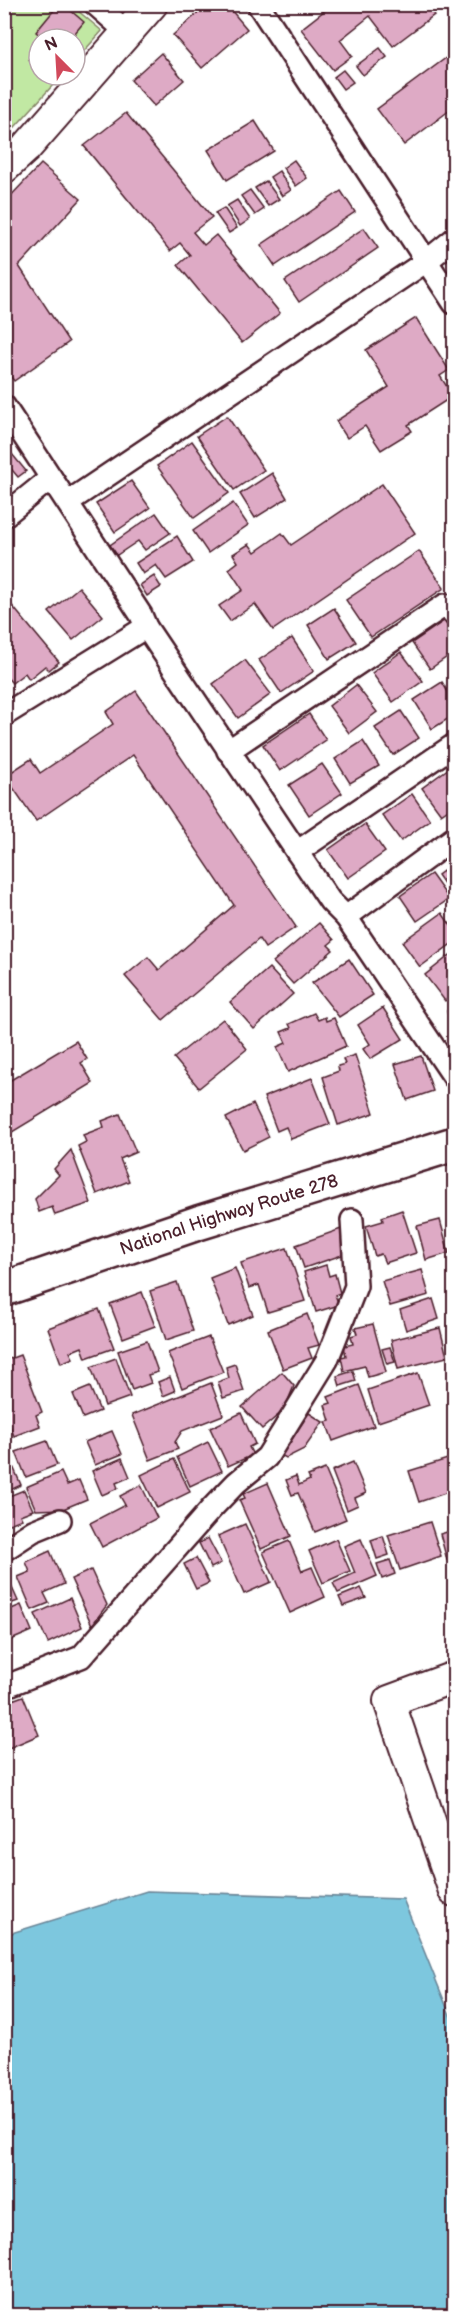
<svg xmlns="http://www.w3.org/2000/svg" width="459" height="2320" font-family="'Balsamiq Sans',sans-serif">
<rect width="100%" height="100%" fill="#fff"/>
<filter id="ink" filterUnits="userSpaceOnUse"><feTurbulence type="fractalNoise" baseFrequency=".0167" numOctaves="2"/><feDisplacementMap in="SourceGraphic" scale="12" xChannelSelector="R" yChannelSelector="G"/><feConvolveMatrix kernelMatrix="1 2 1 2 8 2 1 2 1" color-interpolation-filters="sRGB"/></filter>
<g filter="url(#ink)">
<path fill="#c1e8a3" stroke="#868467" stroke-width="1.5" d="M5,5H71L102,31L75,61V39H39V75H62L5,138Z"/>
<path fill="#7dc7de" stroke="#698496" stroke-width="1.5" d="M147,1891L403,1899L454,2025V2315H5V1935Z"/>
<g fill="#deaac5" stroke="#4a1f2b" stroke-width="1.5">
<path d="M59,4H63L84,22L70,39H44L36,32Z"/>
<path d="M208,4H226L247,29L202,68L173,35Z"/>
<path d="M333,4H426L434,15L393,46L370,16L340,40L352,56L333,70L301,29Z"/>
<path d="M39,48V69L29,60Z"/>
<path d="M380,48L387,57L363,75L356,66Z"/>
<path d="M454,52V107L404,145L377,109Z"/>
<path d="M161,53L184,80L154,106L131,80Z"/>
<path d="M343,70L353,82L343,89L334,77Z"/>
<path d="M126,113L212,217L193,232L204,245L216,235L280,313L242,343L178,265L190,255L180,243L170,251L84,146Z"/>
<path d="M255,121L274,151L227,180L208,150Z"/>
<path d="M294,160L307,178L296,186L283,168Z"/>
<path d="M41,164L81,199L19,266L69,342L14,381L4,368V203Z"/>
<path d="M279,171L291,190L282,196L270,177Z"/>
<path d="M266,181L279,199L268,206L255,188Z"/>
<path d="M250,190L264,209L255,215L241,196Z"/>
<path d="M341,191L355,212L275,266L261,245Z"/>
<path d="M237,200L250,219L240,226L227,206Z"/>
<path d="M224,208L237,228L229,233L215,213Z"/>
<path d="M364,228L378,248L299,302L285,281Z"/>
<path d="M416,318L449,370L440,376L453,396L408,425L412,431L381,450L365,426L347,438L336,421L389,387L366,350Z"/>
<path d="M227,416L264,470L234,490L197,436Z"/>
<path d="M192,441L229,493L194,518L157,466Z"/>
<path d="M7,448L26,471L18,477L7,464L4,466V450Z"/>
<path d="M272,473L287,498L255,518L240,494Z"/>
<path d="M131,481L150,508L115,532L96,504Z"/>
<path d="M382,484L415,533L273,630L255,604L230,621L219,606L243,590L229,569L238,562L233,554L249,544L255,552L282,533L291,545Z"/>
<path d="M233,503L248,525L208,553L193,531Z"/>
<path d="M156,513L170,533L145,550L138,541L117,555L110,545Z"/>
<path d="M177,536L193,562L166,579L156,565L143,574L136,563Z"/>
<path d="M419,551L444,588L371,637L346,600Z"/>
<path d="M154,576L161,587L147,596L140,585Z"/>
<path d="M79,587L103,616L73,640L49,612Z"/>
<path d="M4,596L59,662L49,670L45,666L29,679L25,673L12,683L4,674V650L7,648L4,645Z"/>
<path d="M334,608L356,642L329,659L308,625Z"/>
<path d="M444,621L454,635V652L430,669L412,643Z"/>
<path d="M292,638L314,671L281,693L259,660Z"/>
<path d="M401,652L423,681L393,702L372,673Z"/>
<path d="M245,660L271,694L238,718L213,684Z"/>
<path d="M442,682L454,702V715L432,729L414,700Z"/>
<path d="M356,685L377,712L349,733L329,706Z"/>
<path d="M136,691L296,927L265,948L259,939L163,1020L125,976L148,957L159,970L234,905L133,755L36,821L5,776L31,759L40,773L113,724L106,712Z"/>
<path d="M401,711L419,738L393,755L375,728Z"/>
<path d="M309,714L326,740L280,771L263,745Z"/>
<path d="M363,741L379,766L350,783L335,759Z"/>
<path d="M322,764L342,793L309,815L289,785Z"/>
<path d="M449,768L454,777V805L441,814L422,788Z"/>
<path d="M412,794L430,820L401,841L382,815Z"/>
<path d="M365,824L385,852L348,878L328,850Z"/>
<path d="M454,863V898L438,875Z"/>
<path d="M431,874L449,899L417,921L400,896Z"/>
<path d="M442,913L454,930V942L420,967L402,942Z"/>
<path d="M319,923L334,940L328,945L333,950L293,984L273,962Z"/>
<path d="M454,952V994L445,1001L425,975Z"/>
<path d="M349,959L373,995L339,1017L312,983Z"/>
<path d="M269,968L293,994L254,1029L230,1002Z"/>
<path d="M383,1008L403,1039L370,1059L363,1049L370,1044L358,1025Z"/>
<path d="M454,1010V1046L447,1011Z"/>
<path d="M314,1013L318,1020L325,1017L326,1021L334,1018L346,1046L288,1072L277,1047L286,1043L281,1032L291,1028L289,1024Z"/>
<path d="M223,1019L247,1049L199,1088L174,1058Z"/>
<path d="M76,1041L87,1059L81,1063L93,1083L4,1137V1084Z"/>
<path d="M355,1055L374,1113L338,1125L323,1077L339,1071L338,1066L345,1064L343,1059Z"/>
<path d="M421,1056L433,1091L407,1100L395,1064Z"/>
<path d="M312,1078L330,1124L291,1139L286,1127L277,1131L264,1097Z"/>
<path d="M253,1104L269,1137L243,1150L226,1118Z"/>
<path d="M120,1114L136,1152L120,1159L129,1181L97,1194L78,1146L86,1142L83,1135L104,1127L102,1121Z"/>
<path d="M71,1150L91,1203L55,1215L52,1207L39,1212L35,1199L59,1175L54,1169Z"/>
<path d="M402,1210L416,1253L385,1263L381,1254L375,1256L366,1226L383,1221L382,1217Z"/>
<path d="M440,1220L449,1253L426,1260L417,1226Z"/>
<path d="M341,1229L342,1255L304,1268L296,1245Z"/>
<path d="M287,1248L305,1301L268,1312L259,1285L249,1288L241,1263Z"/>
<path d="M326,1265L329,1276L335,1274L340,1293L335,1295L339,1305L316,1312L304,1272Z"/>
<path d="M235,1268L253,1315L228,1325L210,1278Z"/>
<path d="M422,1270L429,1295L390,1306L382,1281Z"/>
<path d="M177,1282L193,1331L166,1340L150,1291Z"/>
<path d="M142,1292L155,1326L123,1338L110,1304Z"/>
<path d="M433,1299L439,1319L406,1330L400,1310Z"/>
<path d="M99,1309L114,1348L86,1358L82,1347L70,1352L73,1358L61,1363L48,1328Z"/>
<path d="M307,1314L319,1345L308,1348L312,1358L283,1369L268,1330Z"/>
<path d="M373,1324L386,1372L368,1377L365,1366L344,1371L341,1357L346,1356L344,1346L353,1344L351,1336L357,1334L355,1328Z"/>
<path d="M440,1328L447,1357L398,1369L391,1340Z"/>
<path d="M209,1337L223,1372L182,1388L168,1353Z"/>
<path d="M147,1341L158,1372L148,1375L151,1383L132,1390L118,1351Z"/>
<path d="M390,1347L395,1362L387,1364L382,1349Z"/>
<path d="M20,1355L42,1412L36,1415L40,1426L14,1436L4,1411V1361Z"/>
<path d="M116,1358L130,1397L105,1406L91,1367Z"/>
<path d="M235,1364L244,1391L223,1398L218,1382L229,1378L226,1367Z"/>
<path d="M353,1371L356,1381L340,1386L337,1376Z"/>
<path d="M282,1372L294,1386L284,1410L262,1429L242,1407Z"/>
<path d="M418,1373L429,1405L378,1422L368,1390Z"/>
<path d="M170,1377L175,1391L163,1396L158,1382Z"/>
<path d="M211,1383L223,1415L182,1431L175,1442L178,1449L150,1460L132,1415Z"/>
<path d="M359,1385L374,1426L333,1441L326,1422L330,1421L325,1405L331,1403L328,1397Z"/>
<path d="M90,1387L100,1411L83,1418L73,1394Z"/>
<path d="M241,1413L255,1444L249,1447L253,1455L228,1466L210,1428Z"/>
<path d="M309,1413L323,1422L304,1449L286,1458L281,1455Z"/>
<path d="M112,1431L122,1454L95,1465L85,1442Z"/>
<path d="M47,1441L57,1465L26,1477L16,1452Z"/>
<path d="M208,1442L222,1471L190,1486L177,1457Z"/>
<path d="M9,1457L21,1485L4,1493V1459Z"/>
<path d="M454,1457V1490L419,1502L409,1471Z"/>
<path d="M122,1458L130,1477L116,1483L118,1488L102,1495L92,1471Z"/>
<path d="M174,1459L190,1492L157,1508L141,1475Z"/>
<path d="M353,1462L366,1493L355,1498L358,1505L347,1510L332,1471Z"/>
<path d="M325,1469L346,1519L315,1532L298,1493L292,1495L286,1480L296,1476L299,1485L310,1480L308,1476Z"/>
<path d="M61,1472L67,1485L79,1480L87,1499L63,1509L36,1510L26,1487Z"/>
<path d="M268,1483L291,1536L261,1549L239,1500L245,1498L243,1494Z"/>
<path d="M141,1485L157,1518L102,1547L90,1523L125,1505L120,1496Z"/>
<path d="M24,1490L33,1510L20,1515L22,1519L4,1526V1498Z"/>
<path d="M430,1522L441,1556L400,1570L388,1535Z"/>
<path d="M245,1524L271,1582L244,1594L218,1536Z"/>
<path d="M454,1530V1557L447,1560L440,1534Z"/>
<path d="M383,1536L389,1555L377,1559L371,1540Z"/>
<path d="M208,1538L221,1563L211,1568L199,1543Z"/>
<path d="M336,1539L350,1571L323,1583L309,1551Z"/>
<path d="M361,1539L377,1576L338,1593L333,1583L355,1573L344,1546Z"/>
<path d="M289,1541L302,1571L312,1567L325,1597L290,1613L263,1552Z"/>
<path d="M50,1551L64,1584L44,1593L49,1603L32,1610L18,1577L30,1572L26,1562Z"/>
<path d="M196,1558L209,1583L196,1589L184,1564Z"/>
<path d="M390,1560L395,1574L382,1579L377,1564Z"/>
<path d="M4,1570L18,1601L4,1606Z"/>
<path d="M91,1570L107,1605L92,1625L71,1579Z"/>
<path d="M361,1588L366,1598L343,1606L339,1597Z"/>
<path d="M70,1598L82,1627L48,1643L35,1614Z"/>
<path d="M21,1605L32,1631L4,1643V1612Z"/>
<path d="M23,1696L39,1735L4,1750V1722L8,1720L4,1713V1703Z"/>
</g>
<g fill="none" stroke-linecap="round" stroke-linejoin="round">
<g stroke="#4a1f2b" stroke-width="26">
<g id="street">
<path d="M95,4L128,33"/>
<path d="M258,4L454,303"/>
<path d="M4,406L141,615L146,627L330,901L346,917L454,1077"/>
<path d="M68,502L428,260L454,239"/>
<path d="M4,516L51,478"/>
<path d="M4,715L146,627"/>
<path d="M228,751L445,605L454,614"/>
<path d="M297,852L454,745"/>
<path d="M346,917L454,838"/>
<path d="M4,1550L33,1531L60,1520"/>
<path d="M4,1687L81,1657L212,1508L236,1483L267,1457L327,1360L356,1286L352,1220"/>
</g>
</g>
<g stroke="#4a1f2b" stroke-width="34">
<g id="secondary">
<path d="M4,168L26,148L152,4"/>
<path d="M454,1677L389,1701L454,1891"/>
</g>
</g>
<g stroke="#4a1f2b" stroke-width="38">
<g id="highway">
<path id="s1" d="M4,1289L198,1223L454,1144"/>
</g>
</g>
<use href="#street" stroke="#fff" stroke-width="21"/>
<use href="#secondary" stroke="#fff" stroke-width="30"/>
<use href="#highway" stroke="#fff" stroke-width="33"/>
</g>
</g>
<g text-anchor="middle" stroke-width="6" stroke-linejoin="round" paint-order="stroke">
<g font-size="18" fill="#4a1f2b" stroke="#fff">
<text dy="6" stroke="none"><textPath href="#s1" startOffset="237">National Highway Route 278</textPath></text>
</g>
</g>
<rect width="459" height="2320" fill="none" stroke="#fff" stroke-width="24"/>
<rect x="12" y="12" width="435" height="2296" fill="none" stroke="#4a1f2b" stroke-width="2" filter="url(#ink)"/>
<g transform="translate(57 57) rotate(336)"><circle r="28" fill="#ffffff" stroke="#b7a5aa" stroke-width="1.5"/>
<path d="M0-4.5L10 22L0 15L-10 22Z" fill="#d1495b"/>
<text y="-9" font-size="16" font-weight="bold" text-anchor="middle" fill="#4a1f2b">N</text>
</g>
</svg>
